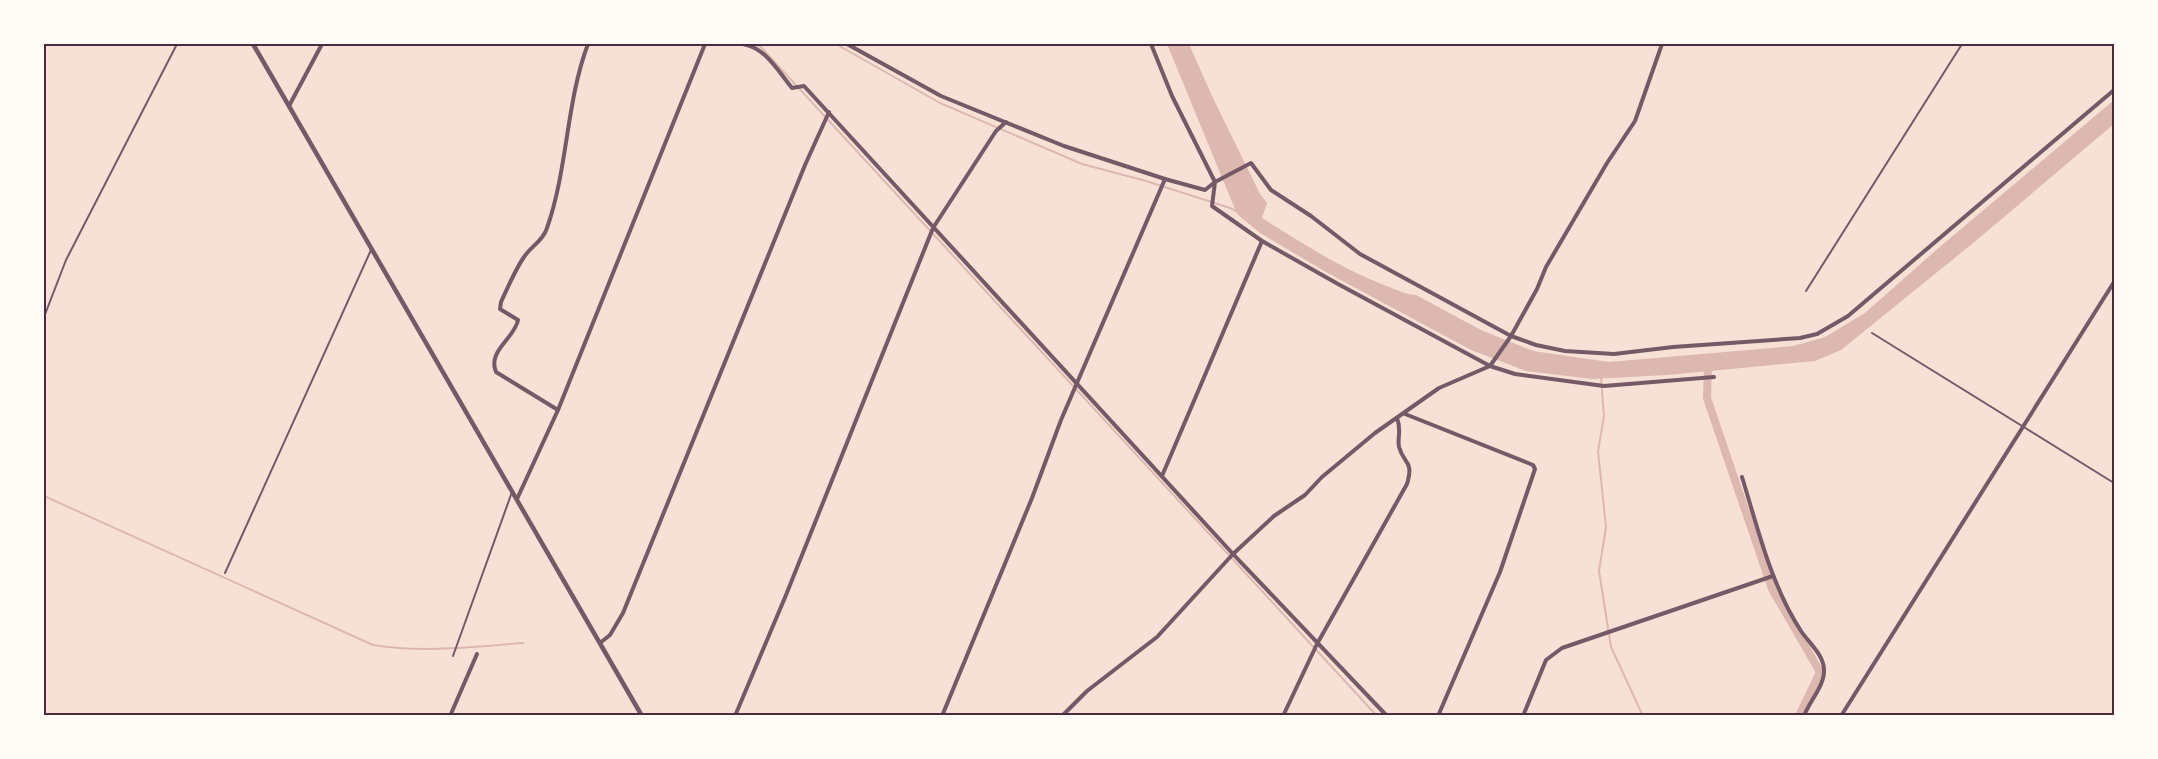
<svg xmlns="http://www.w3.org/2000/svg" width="2158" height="759" font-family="'Noto Sans',sans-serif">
<rect width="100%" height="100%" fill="#f7e1d7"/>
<path fill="#dcb8b0" d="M1167,44H1189L1212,96L1260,194L1267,203L1262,218C1303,244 1344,270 1389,287C1398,290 1407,295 1416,295L1481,330L1533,351L1609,362L1793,346L1825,337L1865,313L1935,251L2114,100V124L1978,239L1841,350L1815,361L1668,375L1592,379L1526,371L1471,350L1326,272L1260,233L1237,214Z"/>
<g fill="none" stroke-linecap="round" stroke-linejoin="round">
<g stroke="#dcb8b0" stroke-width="2">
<path d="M750,44L760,46L1377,716"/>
<path d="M836,44L940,103L1082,164L1146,181L1230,208L1238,212"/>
<path d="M1601,377L1604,416L1598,451L1606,527L1599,571L1611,647L1643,716"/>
<path d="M44,496L373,645C423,653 473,647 523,643"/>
</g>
<path stroke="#dcb8b0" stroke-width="8" d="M1708,366L1707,398L1772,589L1820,672L1799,716"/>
<g stroke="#755966" stroke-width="2">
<path d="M1806,291L1962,44"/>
<path d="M44,317L66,260L177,44"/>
<path d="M1872,333L2114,483"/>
<path d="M225,573L371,250"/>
<path d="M453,656L512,492"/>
</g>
<g stroke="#755966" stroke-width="4">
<path d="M743,44C766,48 778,71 792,88L804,86L1233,554L1387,716"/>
<path d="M847,44L941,96L1064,146L1165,179L1205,190L1215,182L1251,163L1271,190L1311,216L1360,254L1511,336L1536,345L1565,351L1614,354L1673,347L1800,338L1817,334L1848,316L2114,90"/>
<path d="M1151,44L1172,96L1215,182L1212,206L1262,241L1338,284L1490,366L1515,374L1604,386L1714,377"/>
<path d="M289,106L322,44"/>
<path d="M558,410L496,372C487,351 515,338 518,320L500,309L501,302C508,287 515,270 524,257C531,246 543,241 547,228C568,168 566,102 588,44"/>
<path d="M1405,414L1533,465L1535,469L1500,572L1438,716"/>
<path d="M1162,476L1262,241"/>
<path d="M1742,477C1758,529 1771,585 1801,631C1809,643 1824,655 1824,670C1825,685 1809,702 1804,716"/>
<path d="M517,499L558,410L705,44"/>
<path d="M600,643L610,635L623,613L805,165L829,112"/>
<path d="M450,716L477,654"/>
<path d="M735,716L786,595L933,228L996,131L1006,122"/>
<path d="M942,716L1032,498L1061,420L1165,179"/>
<path d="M1062,716L1087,691L1157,637L1233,554L1274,516L1305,495L1322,477L1375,433L1439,388L1490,366L1511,336L1537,289L1546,267L1607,163L1635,121L1662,44"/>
<path d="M1283,716L1317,644L1407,484C1414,460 1404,465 1399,447C1397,437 1402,431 1397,418"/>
<path d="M1523,716L1546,660L1562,648L1773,576"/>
<path d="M1841,716L2114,282"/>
</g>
<path stroke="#755966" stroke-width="4.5" d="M253,44L642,716"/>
</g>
<rect width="2158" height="759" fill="none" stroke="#fffaf5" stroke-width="90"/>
<rect x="45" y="45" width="2068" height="669" fill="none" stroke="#4a2c40" stroke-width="2"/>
</svg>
